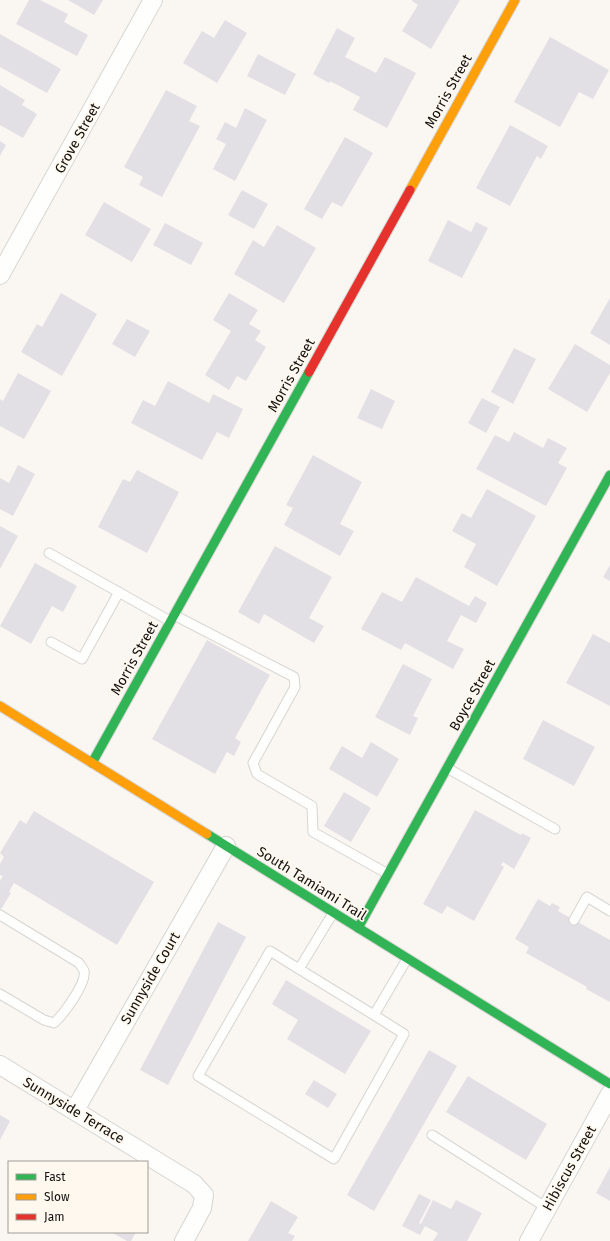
<svg xmlns="http://www.w3.org/2000/svg" width="610" height="1241" font-family="'Fira Sans',sans-serif">
<rect width="100%" height="100%" fill="#faf7f2"/>
<g fill="#e2e0e5">
<path d="M29,0H40L68,14L64,22L88,35L77,56L16,24Z"/>
<path d="M68,0H103L94,15Z"/>
<path d="M412,0H460L431,49L402,31L418,5L412,1Z"/>
<path d="M225,20L247,33L217,83L183,63L202,31L214,38Z"/>
<path d="M337,28L355,38L345,57L376,73L385,57L416,73L387,128L353,110L360,97L330,81L329,83L313,74Z"/>
<path d="M0,34L61,69L47,93L0,67Z"/>
<path d="M550,37L609,70L593,99L579,92L560,127L514,102Z"/>
<path d="M258,54L296,74L285,95L247,76Z"/>
<path d="M0,85L25,100L22,105L37,114L23,138L0,125Z"/>
<path d="M166,90L197,106L189,121L200,126L162,197L139,185L143,177L124,167Z"/>
<path d="M245,108L267,120L235,181L213,169L226,144L216,139L225,122L236,128Z"/>
<path d="M510,125L548,146L541,159L537,156L510,206L476,188Z"/>
<path d="M345,137L373,153L342,207L332,202L322,219L304,209Z"/>
<path d="M0,141L6,145L0,156Z"/>
<path d="M242,190L268,204L254,229L228,215Z"/>
<path d="M104,202L151,229L132,262L85,235Z"/>
<path d="M448,220L471,232L476,222L488,228L462,278L428,261Z"/>
<path d="M165,223L203,243L191,265L153,245Z"/>
<path d="M277,225L316,248L284,303L234,274L253,240L264,247Z"/>
<path d="M61,293L97,314L62,376L21,352L37,324L42,327Z"/>
<path d="M229,293L258,310L249,324L261,331L255,340L266,347L246,381L237,376L229,390L205,375L231,331L213,320Z"/>
<path d="M610,298V345L590,333Z"/>
<path d="M127,319L150,331L135,357L112,344Z"/>
<path d="M575,344L610,365V373L587,412L548,389Z"/>
<path d="M514,348L536,359L513,404L491,392Z"/>
<path d="M18,373L51,391L24,439L0,426V399L3,401Z"/>
<path d="M168,381L209,403L213,394L243,409L229,438L217,432L202,460L131,423L143,400L155,406Z"/>
<path d="M371,389L395,401L382,429L357,418Z"/>
<path d="M482,398L500,407L486,433L468,423Z"/>
<path d="M514,432L543,448L548,438L567,448L558,463L567,468L546,506L476,469L495,435L509,442Z"/>
<path d="M313,455L362,482L340,524L354,531L340,556L284,525L293,508L286,505Z"/>
<path d="M18,465L35,474L13,516L0,509V478L9,483Z"/>
<path d="M137,470L179,492L147,553L98,527L123,479L130,482Z"/>
<path d="M487,489L536,516L497,586L464,567L476,544L452,531L462,513L471,518Z"/>
<path d="M0,526L18,536L0,569Z"/>
<path d="M275,546L332,577L309,618L324,626L314,643L264,614L259,624L238,612Z"/>
<path d="M35,563L77,586L63,612L52,606L31,644L0,626Z"/>
<path d="M610,565V581L603,577Z"/>
<path d="M416,577L469,606L475,596L487,603L476,623L461,615L447,641L464,649L453,669L405,643L401,650L361,629L382,592L402,602Z"/>
<path d="M593,634L610,643V706L566,683Z"/>
<path d="M207,640L270,675L235,738L241,742L234,756L227,752L215,774L152,739Z"/>
<path d="M403,664L432,679L413,716L418,718L410,735L375,717Z"/>
<path d="M543,720L595,747L574,786L523,759Z"/>
<path d="M371,742L399,759L377,797L329,769L342,746L362,758Z"/>
<path d="M344,792L371,808L351,842L324,826Z"/>
<path d="M475,810L521,835L522,833L531,838L514,869L503,862L501,865L504,867L474,921L447,906L442,914L423,904Z"/>
<path d="M34,811L154,882L117,945L14,883L9,892L11,893L0,911V881L3,876L0,875V864L4,857L0,853L20,820L26,824Z"/>
<path d="M538,899L550,906L552,903L560,907L558,911L610,940V1002L586,989L587,987L526,953L529,947L515,939Z"/>
<path d="M218,922L246,937L168,1085L140,1070Z"/>
<path d="M286,980L371,1031L345,1074L287,1039L298,1020L272,1004Z"/>
<path d="M429,1050L457,1066L374,1211L347,1195Z"/>
<path d="M468,1076L547,1124L526,1160L446,1112Z"/>
<path d="M314,1080L337,1094L328,1108L305,1094Z"/>
<path d="M0,1115L10,1121L0,1140Z"/>
<path d="M610,1167V1201L596,1193Z"/>
<path d="M419,1194L431,1200L419,1223L421,1224L433,1200L451,1209L456,1200L482,1213L467,1241H433L438,1233L425,1226L420,1235L402,1226Z"/>
<path d="M271,1201L298,1217L288,1233L295,1236L292,1241H248Z"/>
<path d="M111,1232H136L131,1241H127Z"/>
</g>
<g fill="none" stroke-linecap="round" stroke-linejoin="round">
<g stroke="#d7d5d1" stroke-width="11">
<g id="lane">
<path d="M49,553L170,621"/>
<path d="M174,615L294,677L295,687L253,763L257,774L312,806L313,832L388,874"/>
<path d="M51,642L82,659L119,592"/>
<path d="M447,768L555,829"/>
<path d="M333,913L299,969L270,951L198,1076L334,1159L404,1034L374,1015L407,959"/>
<path d="M0,915L79,963C80,965 83,968 84,971C87,983 63,1015 54,1023L44,1020L0,994"/>
<path d="M574,920L587,897L610,911"/>
<path d="M299,969L374,1015"/>
<path d="M432,1135L547,1208"/>
</g>
</g>
<g stroke="#d7d5d1" stroke-width="20">
<g id="street">
<path d="M0,275L153,0"/>
<path d="M0,1065L194,1184L204,1195L202,1208L184,1241"/>
<path d="M75,1110L226,846"/>
<path d="M529,1241L610,1094"/>
</g>
</g>
<g stroke="#d7d5d1" stroke-width="11">
<g id="fast">
<path d="M92,763L309,372"/>
<path d="M207,834L610,1084"/>
<path d="M358,928L610,475"/>
</g>
</g>
<g stroke="#d7d5d1" stroke-width="11">
<g id="slow">
<path d="M410,190L515,0"/>
<path d="M0,706L207,834"/>
</g>
</g>
<g stroke="#d7d5d1" stroke-width="11">
<path id="jam" d="M309,372L410,190"/>
</g>
<use href="#lane" stroke="#fefefd" stroke-width="9"/>
<use href="#street" stroke="#fefefd" stroke-width="18"/>
<use href="#fast" stroke="#30b455" stroke-width="9"/>
<use href="#slow" stroke="#ff9f0a" stroke-width="9"/>
<use href="#jam" stroke="#e5322d" stroke-width="9"/>
</g>
<g text-anchor="middle" stroke-width="3.5" stroke-linejoin="round" paint-order="stroke">
<g font-size="14" fill="#13110e" stroke="#fef8ef">
<text transform="translate(448 91) rotate(-61)" y="5">Morris Street</text>
<text transform="translate(77 138) rotate(-61)" y="5">Grove Street</text>
<text transform="translate(291 375) rotate(-61)" y="5">Morris Street</text>
<text transform="translate(134 658) rotate(-61)" y="5">Morris Street</text>
<text transform="translate(472 695) rotate(-61)" y="5">Boyce Street</text>
<text transform="translate(312 883) rotate(32)" y="5">South Tamiami Trail</text>
<text transform="translate(150 978) rotate(-60)" y="5">Sunnyside Court</text>
<text transform="translate(74 1110) rotate(31)" y="5">Sunnyside Terrace</text>
<text transform="translate(569 1168) rotate(-61)" y="5">Hibiscus Street</text>
</g>
</g>
<rect x="8" y="1161" width="140" height="72" fill="#fef8ef" stroke="#a09c95"/>
<rect x="16" y="1174" width="20" height="6" fill="#30b455" stroke="#a09c95"/>
<text x="44" y="1181" font-size="12" fill="#13110e">Fast</text>
<rect x="16" y="1194" width="20" height="6" fill="#ff9f0a" stroke="#a09c95"/>
<text x="44" y="1201" font-size="12" fill="#13110e">Slow</text>
<rect x="16" y="1214" width="20" height="6" fill="#e5322d" stroke="#a09c95"/>
<text x="44" y="1221" font-size="12" fill="#13110e">Jam</text>
</svg>
